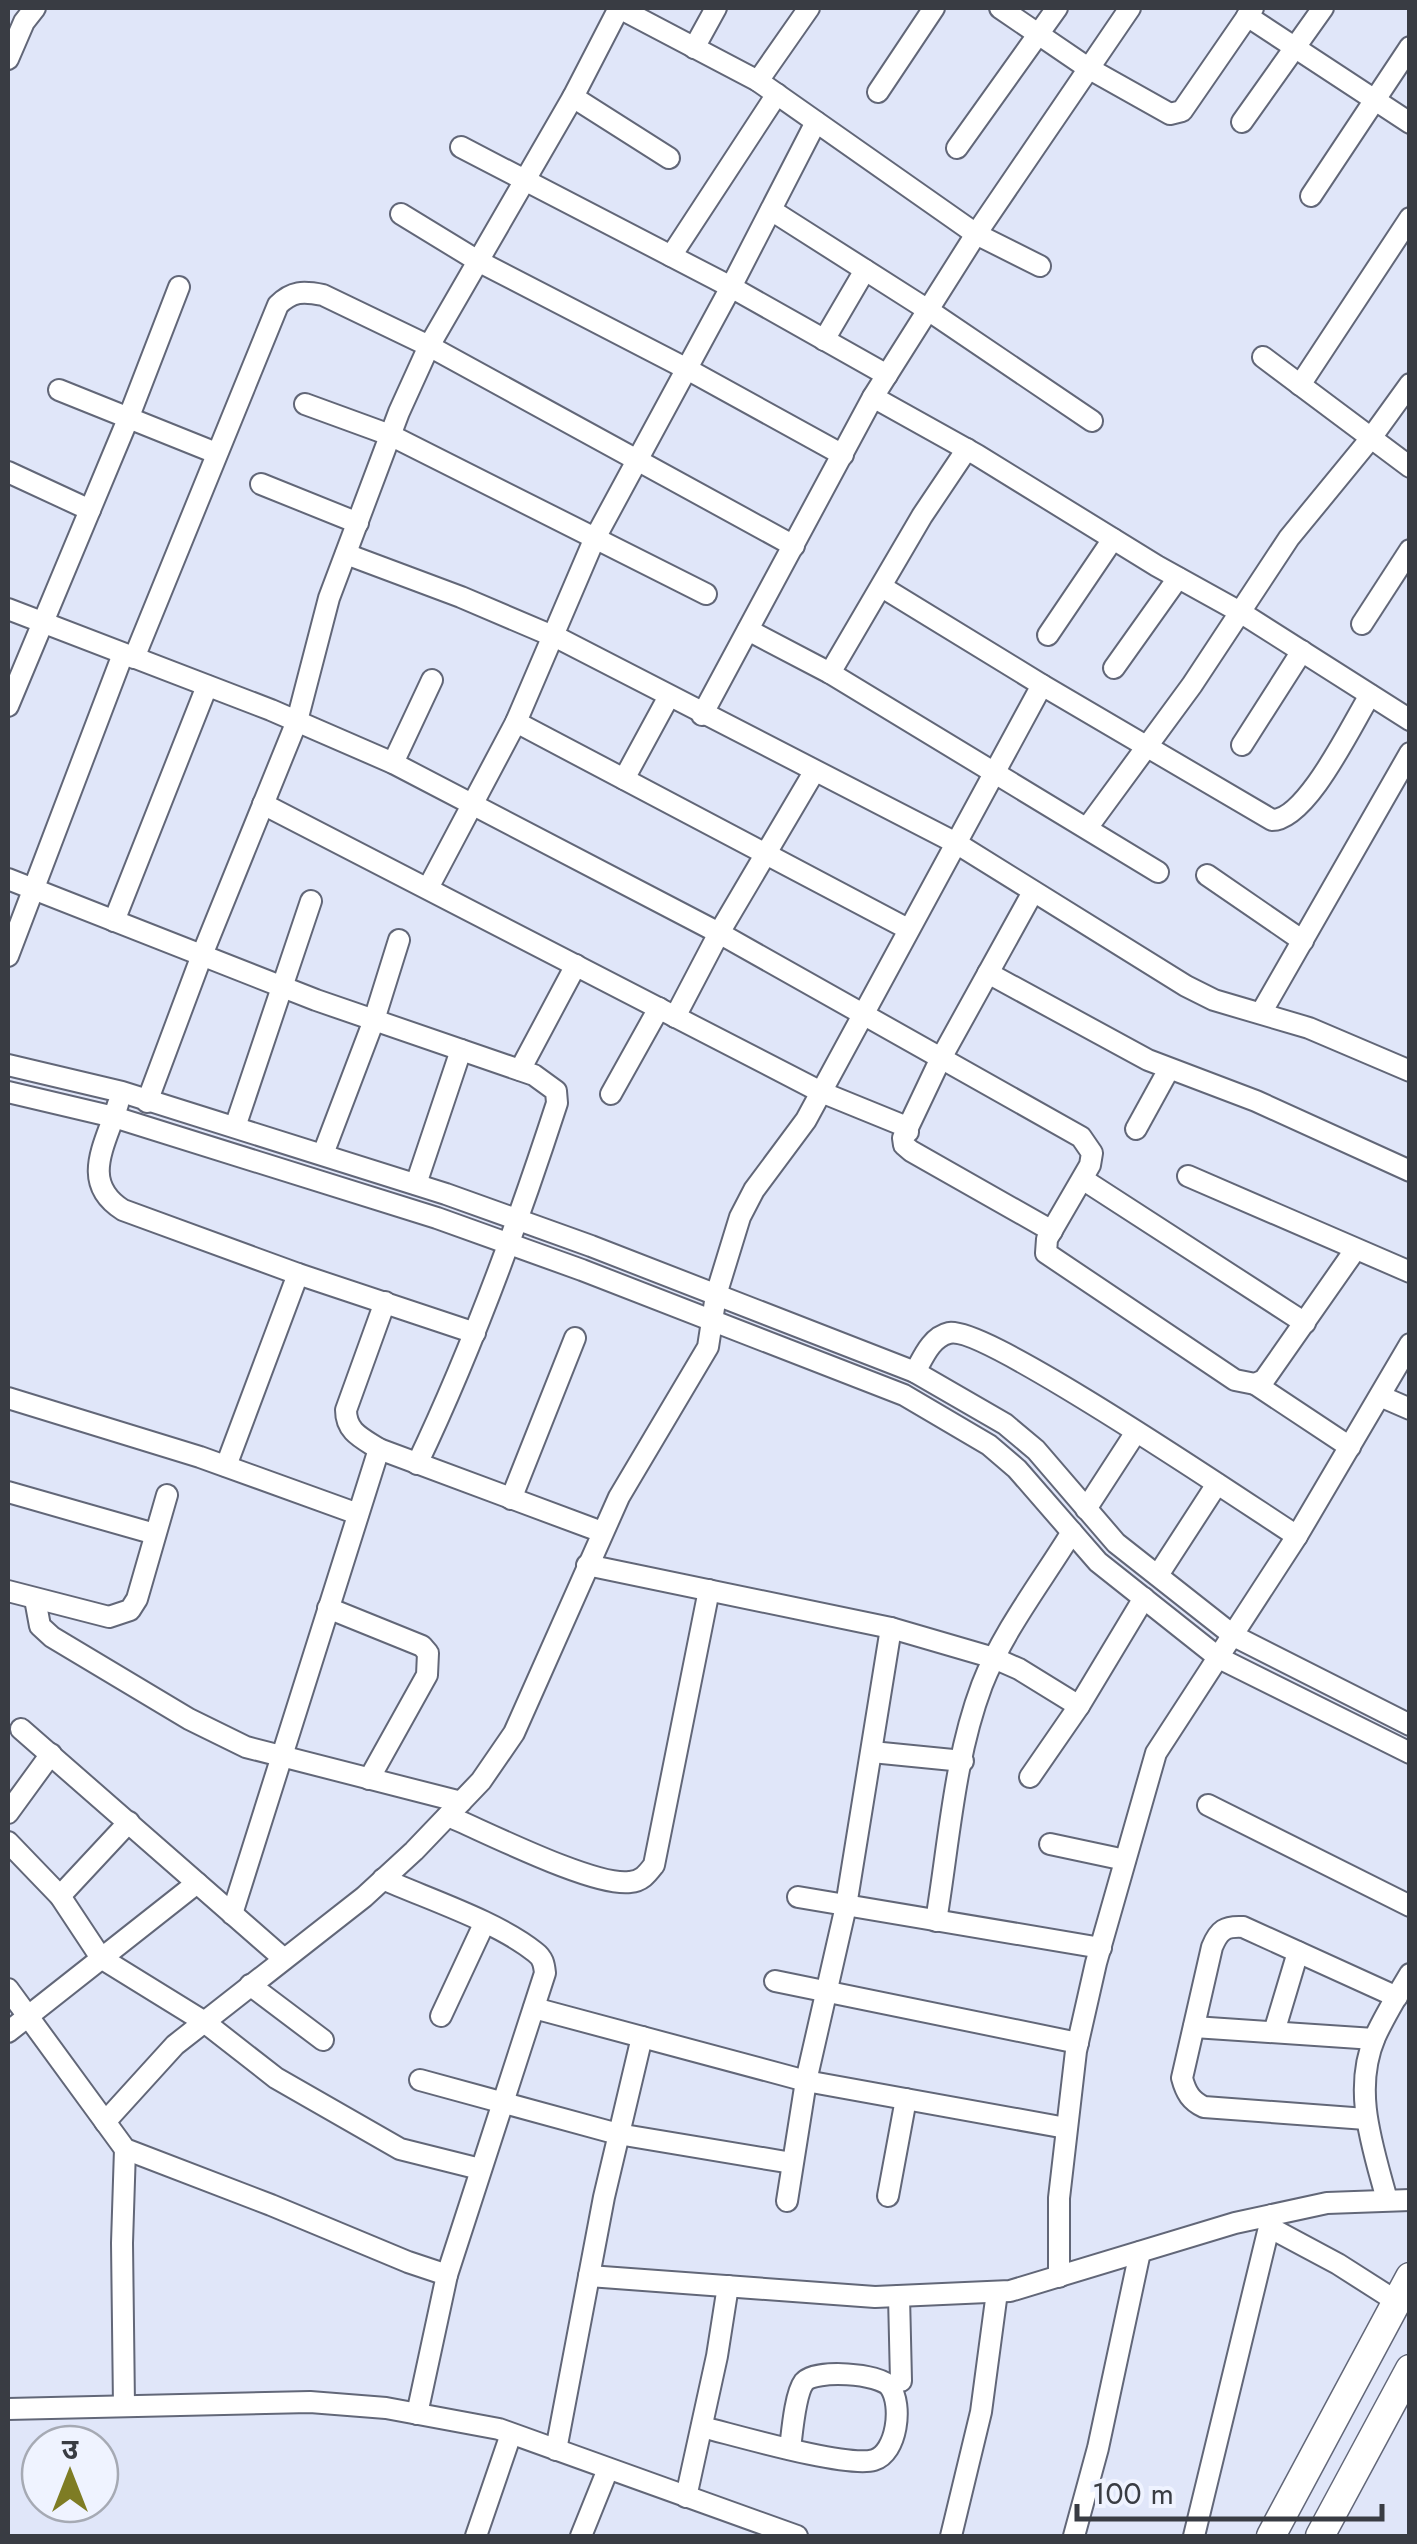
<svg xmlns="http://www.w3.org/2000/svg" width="1417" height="2544" font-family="Jost,'Noto Sans Devanagari',sans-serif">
<rect width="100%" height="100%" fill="#e0e6f9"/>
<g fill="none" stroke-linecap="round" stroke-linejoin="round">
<g stroke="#626778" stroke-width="24">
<g id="minor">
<path d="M1000,8L1088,68L1170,114L1182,111L1253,8"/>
<path d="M1247,16L1410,123"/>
<path d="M694,48L716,8"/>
<path d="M8,59L24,22L35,8"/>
<path d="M758,81L809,8"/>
<path d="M878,92L934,8"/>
<path d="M573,97L669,158"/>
<path d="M1242,122L1323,8"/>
<path d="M461,147L731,287L887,375"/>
<path d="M957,148L1057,8"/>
<path d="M1311,196L1410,47"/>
<path d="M771,210L928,310L1092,421"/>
<path d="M401,214L478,261L687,369L843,455"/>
<path d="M671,256L777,94"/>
<path d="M824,340L865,270"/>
<path d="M1263,357L1410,467"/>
<path d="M1300,385L1410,218"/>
<path d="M59,390L216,453"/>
<path d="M873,397L977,455L1157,566L1240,612L1410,720"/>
<path d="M305,404L390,435L706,594"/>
<path d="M8,472L90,510"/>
<path d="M261,484L358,523"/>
<path d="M346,554L461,597L562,640L956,843L1186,986L1214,1000L1309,1028L1410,1071"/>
<path d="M882,587L1042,685L1272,820C1307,820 1352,724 1370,695"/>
<path d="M8,609L271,710L393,763L719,933L1081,1137L1092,1153L1090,1165L1047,1239L1046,1253L1235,1380L1255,1384L1264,1380L1355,1250"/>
<path d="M1362,624L1410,550"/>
<path d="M748,630L830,673L1158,872"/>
<path d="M1048,635L1113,539"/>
<path d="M134,658L278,305C292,291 303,291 323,295L429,346L794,546"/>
<path d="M1114,668L1178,578"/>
<path d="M830,673L922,516L967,449"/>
<path d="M8,706L128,419L179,287"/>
<path d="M702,715L873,397L976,234L1130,8"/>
<path d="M516,722L908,929"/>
<path d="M1242,745L1302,651"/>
<path d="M393,763L432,680"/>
<path d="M624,779L668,698"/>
<path d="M263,804L821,1092L907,1127L908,1132"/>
<path d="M1087,828L1192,685L1289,538L1371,438L1410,384"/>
<path d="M1207,875L1303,941"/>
<path d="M8,879L316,1000L534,1075L556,1091L557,1103C517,1226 473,1347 417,1464"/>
<path d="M428,888L516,722L594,540L731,287L816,122"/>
<path d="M1033,892L940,1060L903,1138L904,1145L911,1151L1052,1231"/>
<path d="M114,921L207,686"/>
<path d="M8,956L123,654"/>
<path d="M988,973L1148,1060L1256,1101L1410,1171"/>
<path d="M1261,1013L1410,753"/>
<path d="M675,1017L719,933L814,772"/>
<path d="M8,1065L122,1092L446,1194L591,1246L915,1372L1005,1424L1036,1450L1116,1543L1234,1636L1410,1725"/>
<path d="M520,1070L576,965"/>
<path d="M8,1092L114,1117L437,1218L582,1270L904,1395L989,1445L1017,1469L1098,1562L1219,1658L1410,1753"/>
<path d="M611,1094L659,1008"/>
<path d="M147,1102L202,955L297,721L329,598L399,412L429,346L573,97L619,8L758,81L976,234L1040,266"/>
<path d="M118,1104C106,1144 79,1182 123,1210L298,1274L475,1333"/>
<path d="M235,1127L311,901"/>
<path d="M1136,1129L1169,1069"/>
<path d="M323,1154L374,1020L399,940"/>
<path d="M1188,1176L1410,1272"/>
<path d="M1084,1180L1305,1323"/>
<path d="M416,1184L461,1050"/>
<path d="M385,1302L346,1410C346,1432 362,1438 379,1449L602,1532"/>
<path d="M915,1372C923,1358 931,1337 949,1333C985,1325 1250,1506 1297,1536"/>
<path d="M1255,1384L1350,1447"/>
<path d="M1380,1396L1410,1409"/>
<path d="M8,1398L200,1457L358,1514"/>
<path d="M226,1466L298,1274"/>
<path d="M8,1492L155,1534"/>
<path d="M511,1499L575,1338"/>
<path d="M1086,1509L1136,1432"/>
<path d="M587,1565L891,1628L994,1658L1019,1669L1079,1706"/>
<path d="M1158,1575L1217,1484"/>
<path d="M8,1591L109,1617L130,1610L137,1599L167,1495"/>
<path d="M35,1599L40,1626L52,1637L189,1719L246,1747L461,1802"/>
<path d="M328,1608L422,1646L428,1653L427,1675L369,1779"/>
<path d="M21,1729L284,1959"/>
<path d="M872,1752L963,1761"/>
<path d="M1030,1777L1079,1706L1144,1598"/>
<path d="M1208,1805L1410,1906"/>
<path d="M8,1813L51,1754"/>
<path d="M448,1816C486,1832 594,1887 630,1882C642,1881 647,1874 654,1865L709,1590"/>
<path d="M8,1842L60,1896L101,1958L203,2021L276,2078L400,2149L480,2169"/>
<path d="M1050,1844L1125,1860"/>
<path d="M383,1879C428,1899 498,1922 535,1952C543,1958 544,1964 545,1973L447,2275L417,2414"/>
<path d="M60,1896L129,1822"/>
<path d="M798,1897L1101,1948"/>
<path d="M232,1914L379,1449"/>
<path d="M936,1921C949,1843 954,1759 982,1685C1003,1631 1042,1581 1072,1532"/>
<path d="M775,1981L1078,2043"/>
<path d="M250,1985L323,2040"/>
<path d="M8,1989L125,2149L271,2205L408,2262L447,2275"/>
<path d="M534,2008L806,2081L1066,2128"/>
<path d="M441,2016L484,1924"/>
<path d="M1194,2027L1374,2039"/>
<path d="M8,2032L197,1883"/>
<path d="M1274,2032L1298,1952"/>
<path d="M420,2080L618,2134L792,2163"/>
<path d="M1366,2119L1204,2107C1191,2101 1186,2093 1182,2078L1212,1947C1219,1930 1225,1926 1243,1927L1397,1997"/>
<path d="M105,2122L175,2045L364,1897L414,1851L481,1781L514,1733L619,1497L708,1347L716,1295L740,1217L754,1190L806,1120L1042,685"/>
<path d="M888,2196L906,2099"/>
<path d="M1387,2200C1373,2147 1352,2091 1375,2037C1385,2015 1398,1994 1410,1974"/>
<path d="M787,2201L806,2081L846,1906L891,1628"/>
<path d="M1269,2227L1338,2264L1396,2301"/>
<path d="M589,2276L875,2297L1010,2291L1235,2223L1327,2203L1410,2200"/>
<path d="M1059,2277V2198L1076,2051L1096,1963L1156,1753L1297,1536L1410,1344"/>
<path d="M899,2296L901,2381"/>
<path d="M124,2406L122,2243L125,2149"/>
<path d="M8,2409L310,2402L386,2408L499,2429L797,2536"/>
<path d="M702,2427C735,2435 846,2468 874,2460C897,2453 903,2405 890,2387C880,2373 815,2369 804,2382C795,2394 792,2433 790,2449"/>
<path d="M556,2450L604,2197L642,2037"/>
<path d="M686,2497L717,2356L728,2286"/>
<path d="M476,2536L511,2434"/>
<path d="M581,2536L608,2469"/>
<path d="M951,2536L981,2412L997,2292"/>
<path d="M1074,2536L1098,2448L1140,2252"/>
<path d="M1194,2536L1272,2215"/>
</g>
</g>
<g stroke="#626778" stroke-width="31">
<g id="secondary">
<path d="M1271,2536L1410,2277"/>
<path d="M1320,2536L1410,2369"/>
</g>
</g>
<use href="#minor" stroke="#fff" stroke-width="20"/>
<use href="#secondary" stroke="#fff" stroke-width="28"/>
</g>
<rect width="1417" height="2544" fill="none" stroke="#393c43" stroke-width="20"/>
<g transform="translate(70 2474)"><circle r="48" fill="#eff3ff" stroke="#a6aab4" stroke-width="2.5"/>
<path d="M0-8L18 38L0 25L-18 38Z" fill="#7e7c24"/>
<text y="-15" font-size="28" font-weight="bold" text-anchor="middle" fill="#393c43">उ</text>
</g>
<path d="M1077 2504v15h305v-15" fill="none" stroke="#393c43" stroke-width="5"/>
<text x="1092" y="2504" font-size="30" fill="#393c43" stroke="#eff3ff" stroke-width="8" paint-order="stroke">100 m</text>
</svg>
